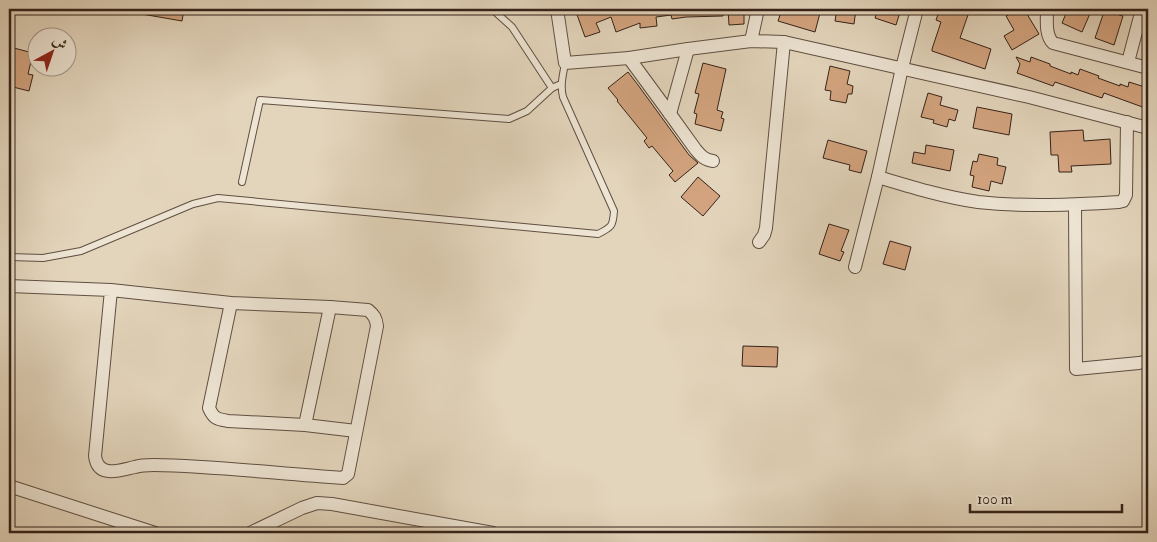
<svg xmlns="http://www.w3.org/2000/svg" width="1157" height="542" font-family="'IM FELL Double Pica',Amiri,serif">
<rect width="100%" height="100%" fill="#e3d5bc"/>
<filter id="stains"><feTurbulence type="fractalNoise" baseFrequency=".004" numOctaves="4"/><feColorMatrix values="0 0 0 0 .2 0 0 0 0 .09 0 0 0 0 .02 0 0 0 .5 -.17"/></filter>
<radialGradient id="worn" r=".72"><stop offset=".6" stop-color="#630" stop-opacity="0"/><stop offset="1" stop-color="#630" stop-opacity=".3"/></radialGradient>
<g fill="#d3a47f" stroke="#352219">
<path d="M137,9H184L182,21L136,13Z"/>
<path d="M575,9H597L598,11L606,9H723V16L686,17L672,19L671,15L656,17L657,26L640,28V23L616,32L611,17L596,23L600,32L585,37Z"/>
<path d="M728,9H744V24L729,25Z"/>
<path d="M782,9H821L815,32L778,21Z"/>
<path d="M837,9H856L854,24L835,21Z"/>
<path d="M878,9H901L896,25L875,18Z"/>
<path d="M940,9H970L960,38L991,49L985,69L932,51V49L941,22L936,20Z"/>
<path d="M1019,9H1024L1039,34L1012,50L1004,36L1014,30L1006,16Z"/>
<path d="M1068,9H1092L1082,32L1062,23Z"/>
<path d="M1105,9H1121L1119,15L1123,16L1114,45L1095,38Z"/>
<path d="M10,47L33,53L28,74L33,75L29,91L9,86V72L11,63L9,62V54Z"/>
<path d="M1016,57L1030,62L1031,57L1050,64V66L1071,74V72L1078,75L1080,69L1099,76L1098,78L1120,86V84L1128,87L1129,82L1148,88V109L1104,93L1102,98L1055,82L1053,86L1017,73L1020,64Z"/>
<path d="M703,63L726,69L717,110L723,112L721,118L724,119L721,131L695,124L697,114L694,113L699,94L695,93Z"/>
<path d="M830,66L850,71L847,84L853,86L852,94H848L846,103L830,100L831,91L825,90Z"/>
<path d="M628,72L638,85L689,155L698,163L675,182L669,175L673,171L652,146L649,148L644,141L647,138L617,101L618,100L608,88Z"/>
<path d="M928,93L942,97L940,105L958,110L955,121L949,119L947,127L933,123L934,120L921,117Z"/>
<path d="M977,107L1012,114L1009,135L973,128Z"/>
<path d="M1083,130L1084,141L1110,139L1111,164L1071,166L1072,172H1059L1058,155H1051L1050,132Z"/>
<path d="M828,140L867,151L861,173L849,170L850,165L823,158Z"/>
<path d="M926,145L954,150L950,171L912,163L914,152L925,154Z"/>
<path d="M979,154L998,158L997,165L1006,167L1002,184L991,181L989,191L972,187L974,176L970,175L973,161L977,162Z"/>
<path d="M698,177L720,196L703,216L681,197Z"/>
<path d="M829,224L849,230L841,251L844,252L840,261L819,254Z"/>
<path d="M890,241L911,247L905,270L883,264Z"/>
<path d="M743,346L778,347L777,367L742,366Z"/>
</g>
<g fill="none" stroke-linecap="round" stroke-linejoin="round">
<g stroke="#604f42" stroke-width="8">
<g id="service">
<path d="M492,9L512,27L552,88L561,84"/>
<path d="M242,182L260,100L509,119L527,111L552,88"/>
<path d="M9,257L43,258L81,251L193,204L218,198L598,234C612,227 613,226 614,211L563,97C560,85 563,75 565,63"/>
</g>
</g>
<g stroke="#604f42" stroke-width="14">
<g id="minor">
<path d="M557,9L565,63L629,58L688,49L751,41L784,42L1029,97L1148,128"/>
<path d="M1047,9C1047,20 1045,35 1053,43L1148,68"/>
<path d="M751,41L758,9"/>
<path d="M629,58L670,114L696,150C701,156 705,160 713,161"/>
<path d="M1128,62L1142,9"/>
<path d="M670,114L688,49"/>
<path d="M878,177C911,187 944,197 978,202C1025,207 1072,205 1119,202L1123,201L1126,195L1127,122"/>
<path d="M1075,205L1076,369L1139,363L1148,361"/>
<path d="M759,242L764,235L766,228L784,42"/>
<path d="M855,267L878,177L902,68L917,9"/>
<path d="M9,286L111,290L231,303L330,307L368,310C374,315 376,318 377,326L348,474L343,478C280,474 217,466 154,465C148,465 141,465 135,467C120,470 98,479 95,456L111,290"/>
<path d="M231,303L209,408C214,419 217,419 228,421L305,425L356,431"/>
<path d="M305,425L330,307"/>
<path d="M9,486L155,533"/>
<path d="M250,533L302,508L317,503L332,504L493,533"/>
</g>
</g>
<use href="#service" stroke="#ede4d3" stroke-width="6"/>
<use href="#minor" stroke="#ede4d3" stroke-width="12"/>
</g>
<rect width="1157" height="542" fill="none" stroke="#e3d5bc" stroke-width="30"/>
<rect x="10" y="10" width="1137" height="522" fill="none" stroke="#352219" stroke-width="2.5"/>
<rect x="15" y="15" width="1127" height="512" fill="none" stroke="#352219"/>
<g transform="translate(52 52) rotate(40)"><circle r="24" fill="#ede4d3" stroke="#a39689"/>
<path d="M0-4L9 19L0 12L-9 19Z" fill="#8f2418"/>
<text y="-8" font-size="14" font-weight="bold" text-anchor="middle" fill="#352219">ش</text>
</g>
<path d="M970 504v8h152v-8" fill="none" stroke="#352219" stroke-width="2.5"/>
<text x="977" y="504" font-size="15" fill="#352219" stroke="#ede4d3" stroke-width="4" paint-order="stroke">100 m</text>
<rect width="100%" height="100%" filter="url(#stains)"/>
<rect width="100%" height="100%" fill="url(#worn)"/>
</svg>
